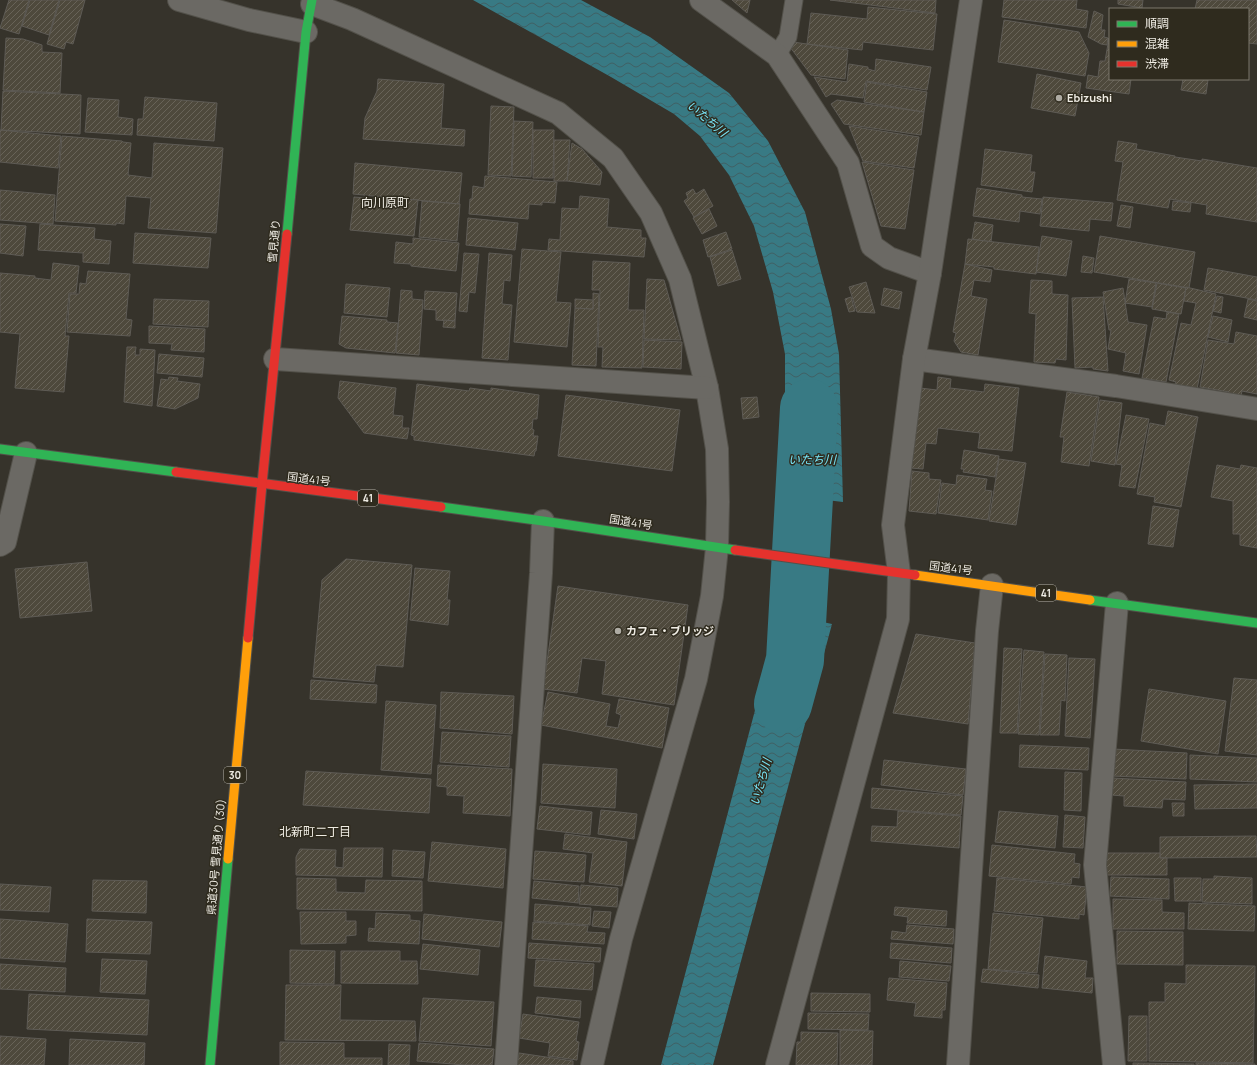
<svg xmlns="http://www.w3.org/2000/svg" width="1257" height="1065" font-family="Manrope,'Noto Sans JP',sans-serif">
<defs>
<pattern id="water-waves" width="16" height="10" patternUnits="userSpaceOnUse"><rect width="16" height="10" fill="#387a84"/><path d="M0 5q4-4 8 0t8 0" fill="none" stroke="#406064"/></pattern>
<pattern id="building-hatch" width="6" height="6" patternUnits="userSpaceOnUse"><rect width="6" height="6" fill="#4e493c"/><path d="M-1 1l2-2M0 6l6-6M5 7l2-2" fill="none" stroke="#686358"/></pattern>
</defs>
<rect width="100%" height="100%" fill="#36332b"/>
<g fill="url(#water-waves)">
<path d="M473,0H581L650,37L729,93L768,141L805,212L831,309L839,354L843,502L818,499L819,491L804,489L802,497L779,494L785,441V354L773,292L754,226L729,175L700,136L674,114L611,77Z"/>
<path d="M780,616L793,619L796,626L804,629L809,619L832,624L713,1065H661Z"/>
</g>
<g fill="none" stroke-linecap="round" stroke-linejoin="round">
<path stroke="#387a84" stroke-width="58" d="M783,704L795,660L809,408"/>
</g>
<g fill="url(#building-hatch)" stroke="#5e5b55">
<path d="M9,0H29L19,34L0,28Z"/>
<path d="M30,0H59L49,35L22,26Z"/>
<path d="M60,0H85L73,44L66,42L64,49L47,44Z"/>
<path d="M732,0H750L747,13Z"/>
<path d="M830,0H936L935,13Z"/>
<path d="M1004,0H1077L1076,9L1088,11L1086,28L1002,17Z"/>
<path d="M1118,0H1143L1142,8L1118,4Z"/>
<path d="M1197,0H1257V44L1248,43V9H1195Z"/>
<path d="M868,7L937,14L933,50L863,42L862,50L807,44L811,13L867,19Z"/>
<path d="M1094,11L1103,15L1101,30H1105L1104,37L1108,38L1107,45L1101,44L1088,37Z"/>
<path d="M1004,20L1079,32L1089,53L1085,76L998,62Z"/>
<path d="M6,38L23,39L42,45V52L62,53L60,93L3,90Z"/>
<path d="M1109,38L1110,79H1131L1129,94L1086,88L1088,75L1098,77L1100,61H1105Z"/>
<path d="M793,42L848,50L845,79L811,75L790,47Z"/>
<path d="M876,59L931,67L927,90L866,81L863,98L831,94L826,97L814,77L847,82L849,64L868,67V69L875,71Z"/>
<path d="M1037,74L1081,83L1075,116L1031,108Z"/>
<path d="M378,79L444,84L441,128L465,130L464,146L363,139L365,118L377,91Z"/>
<path d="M1183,79L1208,80L1206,94L1181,90Z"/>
<path d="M867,82L927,92L924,112L864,102Z"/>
<path d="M3,91L81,95L80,134L1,130Z"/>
<path d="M145,97L217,103L214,141L137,135L138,119H143Z"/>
<path d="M88,98L119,100L118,117L133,119L132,135L85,132Z"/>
<path d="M837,100L924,112L921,135L844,124L831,104Z"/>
<path d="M491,106L514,107L511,176L488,175Z"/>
<path d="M514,121L533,122L531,177L512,176Z"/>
<path d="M849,126L919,137L914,168L863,161Z"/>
<path d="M0,130L61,136L58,168L0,162Z"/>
<path d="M533,130H554L553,178H533Z"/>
<path d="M62,136L122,141L123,142L131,143L128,175L152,178L154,143L223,148L216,233L148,228L151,198L126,196L124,224L116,223V225L55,221Z"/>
<path d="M554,140H570L567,181H554Z"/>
<path d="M1118,141L1137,144L1136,149L1175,156V157L1202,161V159L1257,168V222L1206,214L1207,205L1170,199L1168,208L1117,200L1123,162L1115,161Z"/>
<path d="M572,143L582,149L602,172L600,185L567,181Z"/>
<path d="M985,149L1032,155L1030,172H1035L1032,192L981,185Z"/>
<path d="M862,162L914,170L905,229L881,226Z"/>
<path d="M355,163L462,173L459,204L353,194Z"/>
<path d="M485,176L557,182L555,203L542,202V205L529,204L528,219L469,214L470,199H472L473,186L484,188Z"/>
<path d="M977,188L1022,195V197L1042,199L1040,214L1020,211L1019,222L973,216Z"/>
<path d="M693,189L696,194L704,189L713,206L694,217L684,201L688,198L686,193Z"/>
<path d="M0,190L55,195L53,224L0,220Z"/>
<path d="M580,196L609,199L607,227L641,230V238H646L644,257L548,250L549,239L560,240L562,208L579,209Z"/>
<path d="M354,197L376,199V197L418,200L414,236L350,230Z"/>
<path d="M1043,197L1113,203L1111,221L1090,219L1089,231L1040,226Z"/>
<path d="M422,201L460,204L457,241L419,237Z"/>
<path d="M1173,201L1191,203L1190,212L1172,210Z"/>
<path d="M1121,205L1133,207L1130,228L1117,226Z"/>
<path d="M709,209L717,226L702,234L693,218Z"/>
<path d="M468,218L518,223L515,250L466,245Z"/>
<path d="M975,222L993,225L991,242L972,239Z"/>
<path d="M0,224L26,226L23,256L0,253Z"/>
<path d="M40,224L95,228L94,239L111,241L109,264L83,262V253L38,250Z"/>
<path d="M726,232L732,249L708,257L703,240Z"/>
<path d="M135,233L211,238L208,268L133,263Z"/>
<path d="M1042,236L1072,241L1066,276L1036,272Z"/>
<path d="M1100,236L1195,252L1189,288L1094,272Z"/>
<path d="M413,238L459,243L456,271L411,266V264L394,263L396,242L413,244Z"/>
<path d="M968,239L1039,247L1036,274L994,269V267L965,264Z"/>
<path d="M522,249L561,252L556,302L571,303L567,347L514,342Z"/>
<path d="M732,250L741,279L718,286L710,257Z"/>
<path d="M464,253L479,254L475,293L469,292L467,312L459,311Z"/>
<path d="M489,253L512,255L510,281L504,280L502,304L512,305L508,360L482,358Z"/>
<path d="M1083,256L1094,258L1092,273L1081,272Z"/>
<path d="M593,261L630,263L628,310H644L642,368L602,367L603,347H598L600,290H592Z"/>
<path d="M53,263L79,266L76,293H69L65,336H69L64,392L15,388L20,334L0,332V273L35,276V278L51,280Z"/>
<path d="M965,264L992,270L990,282L974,280L971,296L987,299L978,355L961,352L954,341L956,333L953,332Z"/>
<path d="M1208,268L1257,277V300L1204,290Z"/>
<path d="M88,271L130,274L126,319L132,320L130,336L67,332L70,294H79L80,283L86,284Z"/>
<path d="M647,279L664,280L681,340L644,339Z"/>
<path d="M1129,279L1156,283L1152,307L1125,303Z"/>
<path d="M1031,280L1052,281V294L1068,295L1066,360L1056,359L1055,363L1034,362L1036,314L1029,313Z"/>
<path d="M866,282L875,313L857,312L849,287Z"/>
<path d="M1157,283L1186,288L1181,314L1152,309Z"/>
<path d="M346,284L390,288L387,317L344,313Z"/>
<path d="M1186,287L1216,294L1197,389L1175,384L1176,382L1169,380L1181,323L1191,325L1196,303L1184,301Z"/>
<path d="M884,288L902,292L899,309L881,305Z"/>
<path d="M1123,288L1128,322L1147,325L1139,374L1123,371L1126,353L1108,349L1111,330H1109L1103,292Z"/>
<path d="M401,290L412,291V299L423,300L419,355L396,353Z"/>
<path d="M425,291L457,293L455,321L436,320V310L424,309Z"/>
<path d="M593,293L599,294L596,366L572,365L575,308L593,309Z"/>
<path d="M1217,296L1223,297L1221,313L1213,311Z"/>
<path d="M851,297L855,311L849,312L845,299Z"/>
<path d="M1103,297L1108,371L1093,369V367L1075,368L1072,298Z"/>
<path d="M154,299L209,301L208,327L153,324Z"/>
<path d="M575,299L593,300V309L575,308Z"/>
<path d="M1248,299L1257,301V320L1244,317Z"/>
<path d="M1167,312L1179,314L1166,382L1142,378L1154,317L1166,319Z"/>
<path d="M342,316L387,320V322L398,323L395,353L346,348L339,344Z"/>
<path d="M1213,316L1232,320L1228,342L1208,337Z"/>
<path d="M444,320L455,321V328L443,327Z"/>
<path d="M149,326L205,329L204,352L171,350L172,344L149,343Z"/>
<path d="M1236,332L1257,336V394L1242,391L1241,396L1229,394V392L1200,387L1208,340L1234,344Z"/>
<path d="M644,340L682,342L681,369L643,367Z"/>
<path d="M127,347H136L135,355H140V349L155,350L152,406L124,402Z"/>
<path d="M159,354L204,358L202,377L157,373Z"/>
<path d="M169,377L178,378L177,381L200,384L198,398L175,409L157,406L161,379L168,380Z"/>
<path d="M938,377L951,379L950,388L984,392L985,384L1019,388L1012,451L978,448L980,433L938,428L936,444L926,443L923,469L911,468L920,388L937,390Z"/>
<path d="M340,381L396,388L393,415L403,416L402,428H409L407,439L364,433L338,398Z"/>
<path d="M417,384L469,391L470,388L491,391V388L539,395L537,419H533L532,429L534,430L533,436H538L536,451H535L534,456L414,440V436L411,435Z"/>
<path d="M1067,392L1099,397L1089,466L1061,462L1064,437H1060Z"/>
<path d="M566,395L680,410L672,471L558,456Z"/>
<path d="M757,397L759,417L743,419L741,398Z"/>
<path d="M1100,400L1122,403L1115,465L1091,461Z"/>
<path d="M1168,411L1198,417L1181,507L1154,502L1155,497L1137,494L1150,423L1165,426Z"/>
<path d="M1126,415L1149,419L1135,488L1119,486L1122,465L1116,464Z"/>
<path d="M964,450L999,456L995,477L963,472L964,469H961Z"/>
<path d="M999,459L1026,463L1016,525L989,521Z"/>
<path d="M1217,465L1240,469L1241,465L1257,468V548L1240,545V534H1233V501L1211,497Z"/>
<path d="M912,471L929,473V479L941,480L936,514L909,511Z"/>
<path d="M957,475L987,479L985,490L992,491L988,520L938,513L942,483L956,485Z"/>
<path d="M1153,506L1179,510L1173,547L1148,544Z"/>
<path d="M346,559L412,565L403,667L376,665L374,682L313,677L322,580Z"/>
<path d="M87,562L92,611L20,618L15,569Z"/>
<path d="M415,568L450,571L447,600H450L448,625L410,620Z"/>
<path d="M558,586L688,605L674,705L602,694L606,661L582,658L577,693L543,689Z"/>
<path d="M916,634L975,643L968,724L893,713Z"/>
<path d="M1004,648L1022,649L1017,733H1000Z"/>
<path d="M1024,650L1044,652L1039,735L1018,734Z"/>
<path d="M1045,654L1067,655L1065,701L1061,700L1059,735H1040Z"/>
<path d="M1069,658L1095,659L1090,738L1065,736Z"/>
<path d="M1234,678L1257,680V755L1225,751Z"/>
<path d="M311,680L377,685L376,703L310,699Z"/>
<path d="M1149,689L1226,701L1218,754L1141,741Z"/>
<path d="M441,692L514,696L512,734L440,728Z"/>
<path d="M548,692L610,704L606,726L618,728L621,715L616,713L619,699L669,708L662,748L541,725Z"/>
<path d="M386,701L436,705L431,774L381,770Z"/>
<path d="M442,732L511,736L509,767L440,762Z"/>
<path d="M1020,745L1089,748L1088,770L1019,767Z"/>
<path d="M1113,749L1187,753L1186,779L1112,776Z"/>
<path d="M1190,755L1257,758V782L1190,779Z"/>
<path d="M884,760L966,769L963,795L881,785Z"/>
<path d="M543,764L617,769L615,808L541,803Z"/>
<path d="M438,765L512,769L510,816L463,813L464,796L447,795V787L437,786Z"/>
<path d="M306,771L431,779L429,813L303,805Z"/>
<path d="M1065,772L1082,773L1081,811L1064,810Z"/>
<path d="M1112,778L1186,782L1185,800L1163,799L1162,808L1124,806V796L1111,795Z"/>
<path d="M1257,784V808L1195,809L1194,785Z"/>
<path d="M872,788L963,796L961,815L871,808Z"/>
<path d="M1172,803H1184V816H1173Z"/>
<path d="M540,806L592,812L590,835L537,829Z"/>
<path d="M601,810L637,814L634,839L598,834Z"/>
<path d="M898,811L961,816L959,848L871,841L872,826L897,827Z"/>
<path d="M999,811L1058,816L1055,848L995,842Z"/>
<path d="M1065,815L1085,817L1083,848L1063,847Z"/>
<path d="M565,834L627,842L622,886L589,882L593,853L563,849Z"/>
<path d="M1256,836L1257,857L1160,858V837Z"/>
<path d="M432,842L506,849L503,888L428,881Z"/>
<path d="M992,845L1075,854L1074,863L1080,864L1079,878L1072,877L1071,884L989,876Z"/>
<path d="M344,848H383L382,877L296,875V857L300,849L336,850L335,867L343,868Z"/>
<path d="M393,850L425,852L423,878L392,876Z"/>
<path d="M535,851L586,855L584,882L533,879Z"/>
<path d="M1106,853H1160V858H1167V875H1106Z"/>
<path d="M1214,876L1252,878V904L1202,902L1203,879H1214Z"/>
<path d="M1111,877L1169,879V899L1110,896Z"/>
<path d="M297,878L336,879V892L365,893L366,880L422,881V911L297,909Z"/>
<path d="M997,878L1087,887L1084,915L1079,914V919L994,911Z"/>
<path d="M1174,878H1201V901H1175Z"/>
<path d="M93,880L147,881L146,913L92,911Z"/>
<path d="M534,881L579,886L578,903L532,898Z"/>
<path d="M0,884L51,887L49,912L0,910Z"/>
<path d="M581,885L618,888L617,907L579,904Z"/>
<path d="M1113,899L1162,900V912L1184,913V929H1113Z"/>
<path d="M1189,903L1255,906L1254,931L1188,929Z"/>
<path d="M535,904L591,908L590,925L534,921Z"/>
<path d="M895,907L947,911L946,926L907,923L908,917L894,915Z"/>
<path d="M594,911L611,912L609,928L592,926Z"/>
<path d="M300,912H346V921H356V935L346,936V943L301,944Z"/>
<path d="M376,913L410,915V920L420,921L419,944L368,941L369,928L375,929Z"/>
<path d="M993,913L1043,918L1037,973L988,969Z"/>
<path d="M424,914L502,922L499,947L422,939Z"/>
<path d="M0,919L68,924L65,962L0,958Z"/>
<path d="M87,919L152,922L150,954L86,952Z"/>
<path d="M533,922L588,926L587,932L605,933L604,944L532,939Z"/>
<path d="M907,925L954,929L953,944L891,939L892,931L906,933Z"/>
<path d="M1117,931L1183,932V965L1117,964Z"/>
<path d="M529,943L601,948L600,962L528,958Z"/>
<path d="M891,943L952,948L951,963L890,958Z"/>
<path d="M423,944L480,950L478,975L420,969Z"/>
<path d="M290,950L335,951L334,984L290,983Z"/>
<path d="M341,951H400V961H417L418,984L341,983Z"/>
<path d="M1045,956L1087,961L1085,978H1093L1092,993L1042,988Z"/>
<path d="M102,959L147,961L145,994L100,992Z"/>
<path d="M536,960L594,964L592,990L534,986Z"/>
<path d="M900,961L951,966L949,981L899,977Z"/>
<path d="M0,964L66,968L65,992L0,989Z"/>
<path d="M1186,965L1255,966L1253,1063L1149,1061V1002H1165V983L1186,984Z"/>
<path d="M983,969L1039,975L1038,988L981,982Z"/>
<path d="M889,978L947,983L945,1010H942V1018L914,1016L916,1003L887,1000Z"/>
<path d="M286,985H341L340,1020L415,1021L416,1041L285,1040Z"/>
<path d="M811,993L870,994V1012L811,1011Z"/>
<path d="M29,994L149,1000L147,1035L27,1029Z"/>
<path d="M537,997L581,1001L580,1018L535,1013Z"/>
<path d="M423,998L494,1002L491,1046L419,1041Z"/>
<path d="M808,1013L869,1014L868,1030L808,1029Z"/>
<path d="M523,1014L579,1022L576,1041L579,1042L577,1060L548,1056L550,1043L519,1038Z"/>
<path d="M1129,1016H1147V1061H1128Z"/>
<path d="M840,1030L873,1031L872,1065H840Z"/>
<path d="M801,1032L838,1033L837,1065H796L797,1042H801Z"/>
<path d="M0,1036L46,1039L44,1065H0Z"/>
<path d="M70,1039L145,1043L144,1065H69Z"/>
<path d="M280,1042L344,1043V1058H382V1065H280Z"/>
<path d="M419,1043L494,1049L492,1065H464L417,1061Z"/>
<path d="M389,1044L410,1045L409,1065H388Z"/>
<path d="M519,1053L573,1061V1065H517Z"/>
<path d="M1133,1063L1194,1064V1065H1133Z"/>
<path d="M1196,1063L1255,1064V1065H1196Z"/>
</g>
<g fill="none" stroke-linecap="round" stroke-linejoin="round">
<g stroke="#53514a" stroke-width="19">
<path id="lane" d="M777,55L788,37L794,0"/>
</g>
<g stroke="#53514a" stroke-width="24">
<g id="street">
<path d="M179,0L249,20L306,32"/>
<path d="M701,0L777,55L848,163L872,246L889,258L930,273"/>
<path d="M312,4L352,19L558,113L613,158L651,213L680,279L707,388L717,449L718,502L717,547L712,596L696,679L621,939L592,1065"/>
<path d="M275,359L707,388"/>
<path d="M914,359L1116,386L1257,409"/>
<path d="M0,545L5,542L26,453"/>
<path d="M506,1065L541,573L543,521"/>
<path d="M777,1065L898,619L899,573L893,525L914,359L930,273L971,0"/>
<path d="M958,1065L987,631L992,585"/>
<path d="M1114,1065L1095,865L1117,603"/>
</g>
</g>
<g stroke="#53514a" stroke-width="11">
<g id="fast">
<path d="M287,234L306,32L312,0"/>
<path d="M0,449L176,472"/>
<path d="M441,507L543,521L735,550"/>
<path d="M1090,600L1257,623"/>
<path d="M210,1065L228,859"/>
</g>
</g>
<g stroke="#53514a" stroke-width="11">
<g id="slow">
<path d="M915,575L1090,600"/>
<path d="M228,859L248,638"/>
</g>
</g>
<g stroke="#53514a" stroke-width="11">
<g id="jam">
<path d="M176,472L441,507"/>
<path d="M262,484L287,234"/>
<path d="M735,550L915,575"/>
<path d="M248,638L262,484"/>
</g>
</g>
<use href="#lane" stroke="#6b6964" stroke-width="17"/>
<use href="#street" stroke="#6b6964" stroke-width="22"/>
<use href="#fast" stroke="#30b455" stroke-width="9"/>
<use href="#slow" stroke="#ff9f0a" stroke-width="9"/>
<use href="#jam" stroke="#e5322d" stroke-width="9"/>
</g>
<g fill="#aeaba3" stroke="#2f2b1e" stroke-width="1.5">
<circle cx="1059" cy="98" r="4"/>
<circle cx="618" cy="631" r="4"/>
</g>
<g text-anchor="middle" stroke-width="3" stroke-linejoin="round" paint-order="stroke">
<g fill="#2f2b1e" stroke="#b5b2a9" stroke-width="1">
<rect x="358" y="490" width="20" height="16" rx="3"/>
<rect x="1036" y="585" width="20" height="16" rx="3"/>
<rect x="224" y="767" width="22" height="16" rx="3"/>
</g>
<g font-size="10" font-weight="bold" fill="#efece4">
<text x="368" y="502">41</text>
<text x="1046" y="597">41</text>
<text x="235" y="779">30</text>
</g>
<g font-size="11" font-weight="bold" fill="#efece4" stroke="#2f2b1e" text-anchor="start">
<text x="1067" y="102">Ebizushi</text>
<text x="626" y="635">カフェ・ブリッジ</text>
</g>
<g font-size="11" fill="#efece4" stroke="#2f2b1e">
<text transform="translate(274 241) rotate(-85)" y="4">雪見通り</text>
<text transform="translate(309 479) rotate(7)" y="4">国道41号</text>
<text transform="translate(631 522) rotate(9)" y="4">国道41号</text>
<text transform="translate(951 568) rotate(7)" y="4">国道41号</text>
<text transform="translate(216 857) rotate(-85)" y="4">県道30号 雪見通り (30)</text>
</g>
<g font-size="12" font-style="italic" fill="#77e5f7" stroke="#2f2b1e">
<text transform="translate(707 119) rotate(40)" y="4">いたち川</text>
<text x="812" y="464">いたち川</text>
<text transform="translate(761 782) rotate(-74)" y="4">いたち川</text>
</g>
<g font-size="12" fill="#efece4" stroke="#2f2b1e">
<text x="385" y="207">向川原町</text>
<text x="315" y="836">北新町二丁目</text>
</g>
</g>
<rect x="1109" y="8" width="140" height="72" fill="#2f2b1e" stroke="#7c786d"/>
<rect x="1117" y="21" width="20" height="6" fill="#30b455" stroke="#7c786d"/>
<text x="1145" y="28" font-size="12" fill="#efece4">順調</text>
<rect x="1117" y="41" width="20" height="6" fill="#ff9f0a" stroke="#7c786d"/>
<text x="1145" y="48" font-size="12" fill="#efece4">混雑</text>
<rect x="1117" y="61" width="20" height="6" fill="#e5322d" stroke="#7c786d"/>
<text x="1145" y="68" font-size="12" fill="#efece4">渋滞</text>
</svg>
